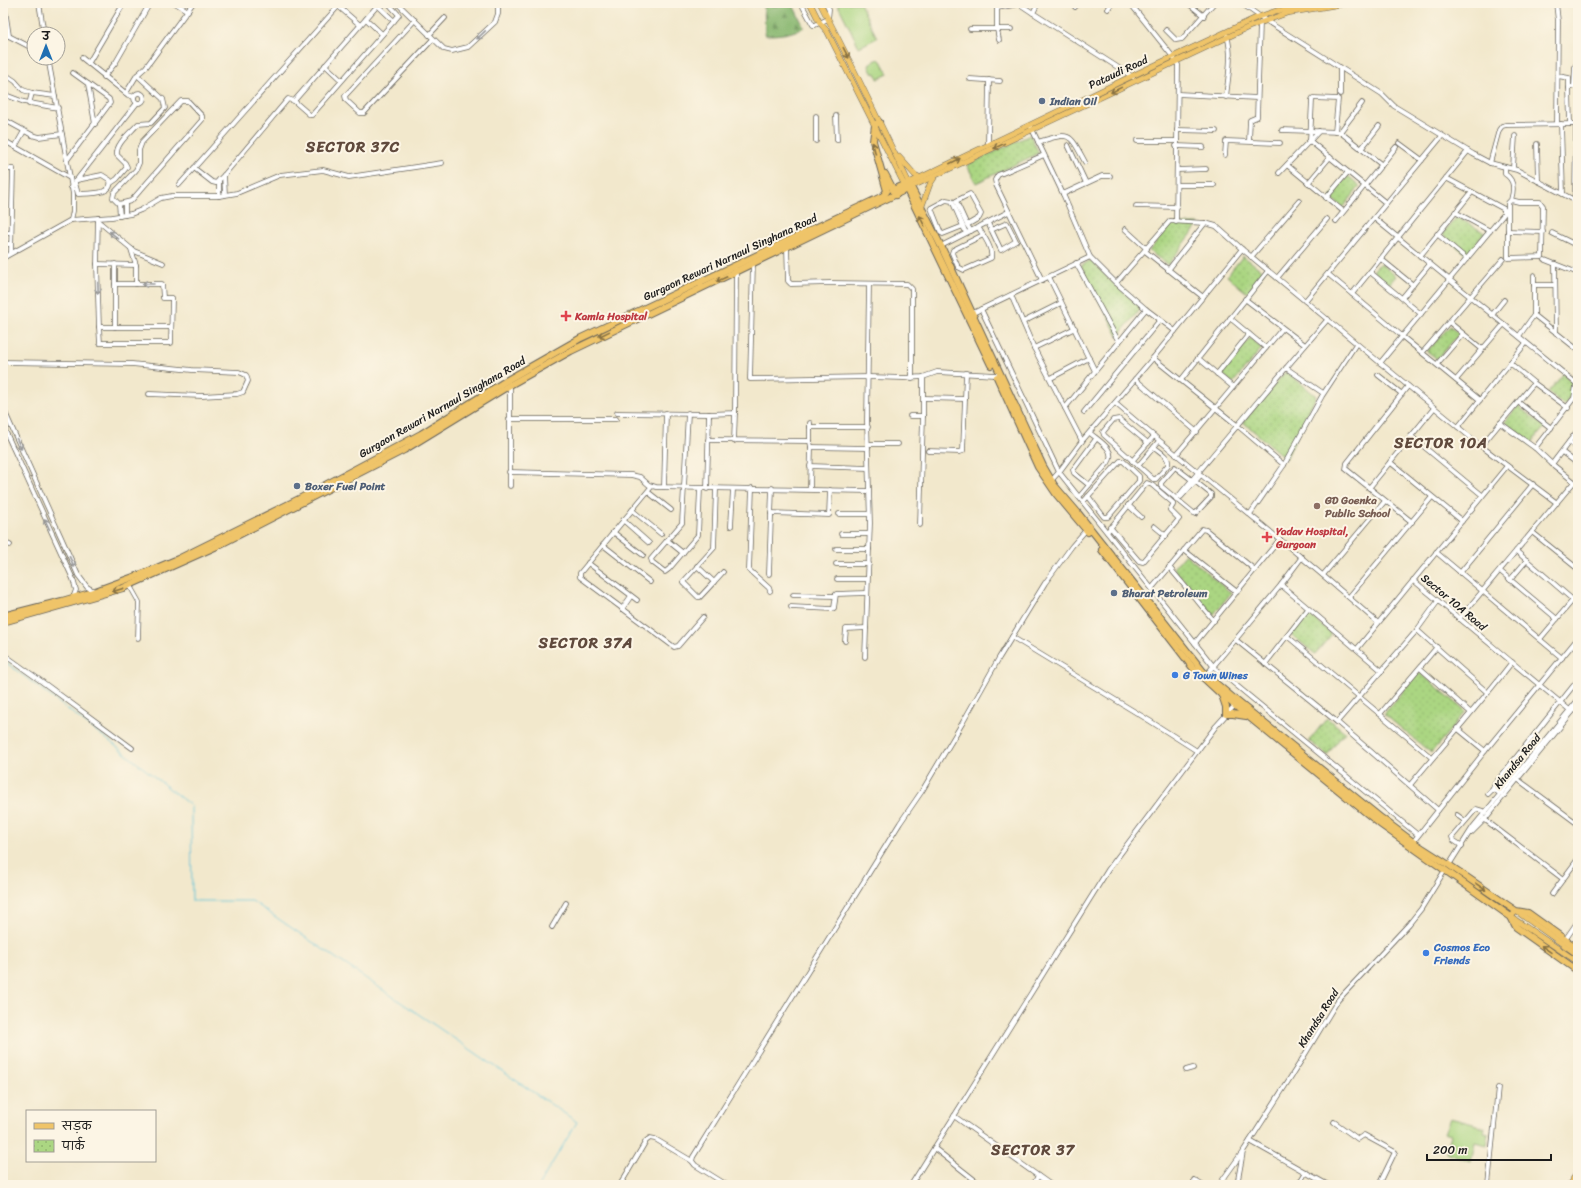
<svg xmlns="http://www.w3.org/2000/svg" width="1581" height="1188" font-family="Sriracha,'Playpen Sans Deva',sans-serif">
<defs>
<pattern id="forest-firs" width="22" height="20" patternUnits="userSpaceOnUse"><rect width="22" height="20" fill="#88b770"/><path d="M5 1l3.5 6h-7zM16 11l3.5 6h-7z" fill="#6e945b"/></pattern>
<pattern id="park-dots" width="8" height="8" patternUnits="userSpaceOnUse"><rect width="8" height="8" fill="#abd682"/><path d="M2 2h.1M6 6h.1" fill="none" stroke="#93b770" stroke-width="1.8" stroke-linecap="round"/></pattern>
</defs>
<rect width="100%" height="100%" fill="#fcf5e5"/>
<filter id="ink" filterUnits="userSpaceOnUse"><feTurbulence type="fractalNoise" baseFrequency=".025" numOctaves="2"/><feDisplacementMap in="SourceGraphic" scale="8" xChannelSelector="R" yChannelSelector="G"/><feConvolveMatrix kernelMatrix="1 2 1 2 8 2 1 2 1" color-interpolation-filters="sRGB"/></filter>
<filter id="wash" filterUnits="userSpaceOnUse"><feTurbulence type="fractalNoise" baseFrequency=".012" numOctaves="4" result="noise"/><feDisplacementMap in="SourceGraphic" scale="16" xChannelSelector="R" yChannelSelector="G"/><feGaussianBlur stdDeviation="0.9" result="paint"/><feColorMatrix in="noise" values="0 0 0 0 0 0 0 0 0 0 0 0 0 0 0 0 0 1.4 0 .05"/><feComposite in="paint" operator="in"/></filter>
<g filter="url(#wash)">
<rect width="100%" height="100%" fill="#f2e8cc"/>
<g fill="#abd682" stroke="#64794f">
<path d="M839,3H860L877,38L859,47L838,5Z"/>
<path d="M879,59L881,61L888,74L878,79L876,73L873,74L869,66L870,63Z"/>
<path d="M1450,1118L1485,1127L1484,1132L1489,1133L1487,1145L1475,1142L1471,1162L1446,1152L1451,1135L1444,1133Z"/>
</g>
<path fill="url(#forest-firs)" stroke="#526a46" d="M764,3H792L804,27C792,34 779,35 765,35Z"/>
<g fill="url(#park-dots)" stroke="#64794f">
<path d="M1030,135L1039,153L976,183L967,165Z"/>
<path d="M1348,176L1360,186L1343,208L1330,197Z"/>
<path d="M1457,217L1485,233L1467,255L1442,234Z"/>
<path d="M1171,224H1199L1168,265L1149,251Z"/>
<path d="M1243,256L1264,272L1247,293L1227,276Z"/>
<path d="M1091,260L1108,278L1141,308L1118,336L1081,266Z"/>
<path d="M1380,263L1396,276L1389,284L1373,271Z"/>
<path d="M1450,326L1459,334L1437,359L1427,351Z"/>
<path d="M1250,338L1262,348L1233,383L1221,373Z"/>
<path d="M1286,371L1316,396L1286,459L1243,422Z"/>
<path d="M1563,374L1575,384L1571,396L1564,405L1548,392Z"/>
<path d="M1518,406L1545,427L1531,443L1505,422Z"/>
<path d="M1185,554L1231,593L1213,615L1173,568Z"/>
<path d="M1308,614L1332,634L1315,654L1291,634Z"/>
<path d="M1419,672L1466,711L1431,753L1384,714Z"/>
<path d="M1327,718L1345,732L1327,755L1309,741Z"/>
</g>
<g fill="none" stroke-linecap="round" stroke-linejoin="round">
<path stroke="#5bc1d9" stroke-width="1" d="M3,660L112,743L191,806L192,901H252L577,1122L539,1185"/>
</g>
</g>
<g filter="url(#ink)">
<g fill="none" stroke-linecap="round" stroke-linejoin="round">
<g stroke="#67635a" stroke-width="5.5">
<g id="minor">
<path d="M4,3L9,36"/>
<path d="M39,3L44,34"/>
<path d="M175,3L188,11"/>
<path d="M388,3L399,15L394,21"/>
<path d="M397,3L444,49L452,51L468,47L495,22L498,14V3"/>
<path d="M801,3L813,25H815L828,19L829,9L826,3"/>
<path d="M1018,3L1033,13"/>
<path d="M1038,3L1033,13L1133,77"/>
<path d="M1130,3L1173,57L1178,65L1176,222"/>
<path d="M1241,3L1265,20L1382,94L1394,106L1473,154L1490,163L1517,170L1578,202"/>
<path d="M1556,3L1558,21L1557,124"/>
<path d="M1189,4L1204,16"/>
<path d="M338,6L360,25"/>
<path d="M1075,7L1078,3"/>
<path d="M1108,9L1112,3"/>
<path d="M366,19L382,34"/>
<path d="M415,20L345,96L346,100L360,113H364L433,39"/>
<path d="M970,29H997V8L1019,4"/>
<path d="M1166,30L1176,40L1182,39L1214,3"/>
<path d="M3,33L34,49"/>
<path d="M429,35L445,18"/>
<path d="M999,40L997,29H1011"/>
<path d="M48,58L73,194V211L71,220"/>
<path d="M82,58L128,95L134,97"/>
<path d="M88,64L124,3"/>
<path d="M325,65L341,80"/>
<path d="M3,73L15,81L23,90L32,93L55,96"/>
<path d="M1558,76L1569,78V88"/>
<path d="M104,77L116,62L150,3"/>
<path d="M970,79L1000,81"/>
<path d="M88,84L95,124"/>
<path d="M126,93L137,75L146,67L193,3"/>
<circle cx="139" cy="98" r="5"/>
<path d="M3,94L24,102L58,108"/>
<path d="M1178,94L1257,98"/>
<path d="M1340,94V67"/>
<path d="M1226,97C1228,77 1233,55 1227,36"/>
<path d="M181,101H188L202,116V120L131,201L119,204L113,198L114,193L136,170L139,163V150L142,142Z"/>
<path d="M294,101L378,5"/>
<path d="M29,104L32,93"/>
<path d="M836,116L837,140"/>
<path d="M3,119L32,135L39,137L62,134"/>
<path d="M1561,124L1563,194"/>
<path d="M1570,124L1569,88L1574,86L1575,67L1576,65"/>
<path d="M1031,127L1063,194L1090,257L1116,283L1146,309L1175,331"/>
<path d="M1177,130L1216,131"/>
<path d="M1282,130L1340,132L1382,165"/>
<path d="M1335,132L1338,99L1313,98L1312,100L1310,141L1386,203"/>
<path d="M1340,132L1362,103"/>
<path d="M3,140L70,178"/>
<path d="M816,141V116"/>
<path d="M1137,141H1177"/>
<path d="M1249,141L1250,120L1257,117L1260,22"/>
<path d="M1038,142C1071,132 1069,132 1085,162"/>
<path d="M1399,143L1422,160"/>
<path d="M988,144L989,80"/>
<path d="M1537,144L1538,181"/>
<path d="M1068,145L1086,183"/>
<path d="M1176,146L1203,147"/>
<path d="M15,147L24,131"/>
<path d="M1361,149L1379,126"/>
<path d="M1225,155L1226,141L1280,143"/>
<path d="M67,160L110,103L109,99L73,73"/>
<path d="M1490,163L1499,130L1502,126L1506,125L1578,124"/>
<path d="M1287,165L1343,211"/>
<path d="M1505,167V174C1515,180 1514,190 1511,200L1519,202H1540L1543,206L1542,257L1508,258V203L1511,200"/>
<path d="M194,168L212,182L216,183L224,175L288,99L294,101L310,115H312L394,21L375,3"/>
<path d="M1513,168L1515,136"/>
<path d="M3,169H13L11,253"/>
<path d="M1177,170L1206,169"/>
<path d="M1279,173L1319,131"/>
<path d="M224,175L225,195"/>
<path d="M219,180V196"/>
<path d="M75,183L78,194C87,193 114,196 110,180L102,175L77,180"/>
<path d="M111,183L117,179L127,167L125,163L117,155C115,144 131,132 138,124L151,123L165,108L163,99L137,75"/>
<path d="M1308,183L1330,157"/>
<path d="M179,185L341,3"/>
<path d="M1177,185H1214"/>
<path d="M71,187L137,103"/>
<path d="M1063,194L1102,176H1110"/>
<path d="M1326,198L1348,172"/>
<path d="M1575,200L1576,124"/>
<path d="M119,204L120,216"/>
<path d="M1136,206L1177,207"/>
<path d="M1455,212L1490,231"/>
<path d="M125,215V203"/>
<path d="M98,218L97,264L99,327H171"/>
<path d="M1374,218L1577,384"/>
<path d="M98,221L134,251L163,263"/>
<path d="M1336,221L1396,147"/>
<path d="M988,223L1000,248L1001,250L1016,241L1007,223L991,230"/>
<path d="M967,225L979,218L981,214L970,194L956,201L967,225L971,231"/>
<path d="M963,226L943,234L941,233L931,208L946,200L952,201L966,233"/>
<path d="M978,227C983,235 993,248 991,258L964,270L958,267L952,253L953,250L983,235"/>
<path d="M1125,229L1147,249"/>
<path d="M1508,231L1543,232"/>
<path d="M3,233H11"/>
<path d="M1552,233L1578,246"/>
<path d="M1437,234L1467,259"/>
<path d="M3,244H11"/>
<path d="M941,246L1008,212"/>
<path d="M787,247L788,281L791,284L830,283L907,284L912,289V378"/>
<path d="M131,249L136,265V284"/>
<path d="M1145,251L1203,297"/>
<path d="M1420,256L1472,192"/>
<path d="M1251,257L1299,201"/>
<path d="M3,258L71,220L112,217L131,214L141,210L161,198L172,196H219L237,193L280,175L323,170L349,177L442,163"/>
<path d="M1381,259L1413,285"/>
<path d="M1545,260L1578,273"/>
<path d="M753,263L750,379L869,377L904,378L923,377L937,372L996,375"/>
<path d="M1076,263L1119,342"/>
<path d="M97,264L136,265"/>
<path d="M1555,264L1556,333"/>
<path d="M1168,270L1205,223L1216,226L1242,249L1481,446L1557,503"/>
<path d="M1370,272L1421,314"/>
<path d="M1328,274L1402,336"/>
<path d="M1049,277L1095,371"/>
<path d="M1277,278L1327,219"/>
<path d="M1042,280L996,185L995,180L998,175L1044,155"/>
<path d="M1116,283L1170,221L1205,223"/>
<path d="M1534,285H1555"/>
<path d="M1352,294L1468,151"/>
<path d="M1011,295L1034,348L1082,441"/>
<path d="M1402,298L1430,264"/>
<path d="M1245,299L1305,345"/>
<path d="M1305,301L1442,136"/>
<path d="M981,309L1059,472L1214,667L1418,835"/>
<path d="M971,314L1090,257"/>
<path d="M1492,315L1504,300"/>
<path d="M1534,315L1578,350"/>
<path d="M1230,318L1266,348"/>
<path d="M1023,322L1061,303"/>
<path d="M1449,322L1482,349"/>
<path d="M99,327L100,343H171L172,298H163L162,284H115"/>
<path d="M115,327V264"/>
<path d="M1519,336L1534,315V275"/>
<path d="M1404,338L1480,400"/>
<path d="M1034,348L1075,328"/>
<path d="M1423,352L1503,259"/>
<path d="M1153,358L1238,426L1284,465"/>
<path d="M1198,358L1233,387"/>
<path d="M3,362L132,364L192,370L239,372L246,375L248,381L243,392L237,394L202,396L149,394"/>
<path d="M1380,363L1504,214V209L1446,178"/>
<path d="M1510,363L1534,383L1568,408"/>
<path d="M1437,364L1463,334"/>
<path d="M1286,368L1323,393"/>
<path d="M1217,374L1249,334"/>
<path d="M1378,375L1402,394"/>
<path d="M1051,378L1089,358"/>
<path d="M1135,379L1197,432"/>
<path d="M1181,380L1268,271"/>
<path d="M1456,380L1504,324"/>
<path d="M1408,386L1347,463L1346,469L1412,522"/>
<path d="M924,398L965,399"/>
<path d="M1518,402L1551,428"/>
<path d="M1115,403C1202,478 1293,547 1378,623"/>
<path d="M3,408L78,575L87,587L94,591"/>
<path d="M1065,408L1146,309"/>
<path d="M1084,412L1160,320"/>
<path d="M617,413L709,414L735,413L736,270"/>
<path d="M688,413L682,523L651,559L652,562L665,572L669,569L698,535L700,489"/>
<path d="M910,416H923L920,525"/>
<path d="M923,416V377"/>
<path d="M509,419H616"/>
<path d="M810,423V441"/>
<path d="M1500,423L1535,448L1552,464L1578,485"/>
<path d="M3,426L73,579L76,590L73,598"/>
<path d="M810,427H868"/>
<path d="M1458,427L1526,343"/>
<path d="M1411,436L1482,495"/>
<path d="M708,440L808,441H810L811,447"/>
<path d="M734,441L735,413"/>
<path d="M1569,442L1578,448"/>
<path d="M1148,443L1119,419L1113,420L1103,432L1104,435L1153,479H1156L1168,465C1170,457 1160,452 1154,447"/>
<path d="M868,444H898"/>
<path d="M1481,446L1534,383"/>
<path d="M1535,448L1574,398L1578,374"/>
<path d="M928,451L960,452L963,451L966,373"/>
<path d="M1562,452L1578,464"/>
<path d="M1176,455L1282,329"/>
<path d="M1132,461L1154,436"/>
<path d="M1390,462L1462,521"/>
<path d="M1552,464L1578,430"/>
<path d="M810,466L868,468"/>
<path d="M1138,466L1159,441"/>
<path d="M509,472L631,475L640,477L649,485L656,487L868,491"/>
<path d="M1192,480L1175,467L1161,483V486L1195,514L1211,497V494L1196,482"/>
<path d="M1050,482L1059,472L1082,441L1153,358L1242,249"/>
<path d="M1089,485L1074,473L1073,470L1096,439"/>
<path d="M510,486V384"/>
<path d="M652,486L580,573V577L674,647L678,646L703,617"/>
<path d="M664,487L666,413"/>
<path d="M752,488L749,570L769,588L770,591"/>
<path d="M1369,488L1434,408"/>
<path d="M707,489L709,414"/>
<path d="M810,489L811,447L868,448"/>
<path d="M648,492L671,510"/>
<path d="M1079,497L1108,463C1117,450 1099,441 1090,433"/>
<path d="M1181,497L1201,475"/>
<path d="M1176,499C1226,439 1276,379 1328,319"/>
<path d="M1083,502L1120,461H1123L1139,476V481L1108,517H1104L1088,496"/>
<path d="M1128,505L1141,517"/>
<path d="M632,510L661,534"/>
<path d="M771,513L829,515L830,490"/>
<path d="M839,514H869"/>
<path d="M1250,514L1284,465L1322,396L1356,344"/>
<path d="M623,520L649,543"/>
<path d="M731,526L733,489"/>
<path d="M1154,526L1166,536"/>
<path d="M613,532L643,555"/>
<path d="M1107,532L1147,483L1152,485L1173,503V505L1170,510L1179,519L1143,562L1139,561L1110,527"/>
<path d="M1532,532L1578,569"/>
<path d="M841,534H869"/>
<path d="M667,540L683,553"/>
<path d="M3,542L10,545"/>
<path d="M603,545L650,582"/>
<path d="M836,549H869"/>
<path d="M1184,550L1237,592"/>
<path d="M1516,551L1573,600"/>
<path d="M1436,552L1562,658"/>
<path d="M588,563L637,600"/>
<path d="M836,564H869"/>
<path d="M697,566L714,582L723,572"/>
<path d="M1169,567L1214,621"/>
<path d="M1500,571L1557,619"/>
<path d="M1460,573L1533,484"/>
<path d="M769,574L772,488"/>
<path d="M1323,575L1385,501"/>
<path d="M837,579H867"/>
<path d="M1413,580L1572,712"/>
<path d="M1510,580L1527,560"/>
<path d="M714,582L700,597H698L683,582L714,548L716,489"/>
<path d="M1281,585L1382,671"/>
<path d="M130,586L139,602L138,638"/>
<path d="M1152,588L1202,529L1206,530L1255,570"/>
<path d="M793,595L835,596"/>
<path d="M1349,597L1432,497"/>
<path d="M791,607L832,609L834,608L836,594L866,593"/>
<path d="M622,609L631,596"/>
<path d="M1459,619L1574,482"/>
<path d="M1417,630L1488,693"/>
<path d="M1287,636L1432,758"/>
<path d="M1012,637L1150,721L1197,751"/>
<path d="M1540,639L1578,594"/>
<path d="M1236,640L1337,722L1438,810"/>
<path d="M845,641L846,629L866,628"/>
<path d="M1195,643L1280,539"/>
<path d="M1357,649L1507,466"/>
<path d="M3,654L41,681L132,748"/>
<path d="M865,657L870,523L867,421L869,284"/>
<path d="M1265,664L1308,609"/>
<path d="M1420,668L1470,712"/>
<path d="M1206,675L1281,585L1302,557"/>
<path d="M1380,714L1437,647"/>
<path d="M1337,722L1417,630L1438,601"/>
<path d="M1457,728L1485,751"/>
<path d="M1516,778L1578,824"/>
<path d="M1410,785C1444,744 1480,704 1512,662"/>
<path d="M1488,794L1493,789"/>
<path d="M1501,794L1493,789L1494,785L1578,680"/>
<path d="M1457,815L1465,821"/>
<path d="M1484,819L1563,879"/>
<path d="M1471,833L1485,819L1578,705"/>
<path d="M1413,842L1485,751L1578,638"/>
<path d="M1462,846L1453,840L1452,837L1476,809L1486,812"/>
<path d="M1449,865L1473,827L1578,700"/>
<path d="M1552,894L1578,859"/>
<path d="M552,927L566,903"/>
<path d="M1565,940L1578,921"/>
<path d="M1186,1070L1193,1068"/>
<path d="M954,1116L1051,1185"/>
<path d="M1334,1122L1358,1139L1364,1135L1395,1152L1379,1185"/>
<path d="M1250,1141L1328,1185"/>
<path d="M934,1148L981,1185"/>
<path d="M1194,1180L1202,1185"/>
<path d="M620,1185L646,1141L650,1138L655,1139L692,1161"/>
<path d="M727,1185L695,1165L692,1161L693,1157L900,823L922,791L963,722L999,658L1045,583L1072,546L1086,530"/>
<path d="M911,1185L1108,870L1216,726L1236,704"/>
<path d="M1033,1185L1038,1176"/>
<path d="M1219,1185L1244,1150L1301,1061L1338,1000L1409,924L1421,909L1445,870"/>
<path d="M1237,1185L1243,1152"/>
<path d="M1298,1185L1306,1172"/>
<path d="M1488,1185L1498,1088"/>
</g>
</g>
<g stroke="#67635a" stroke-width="6">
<g id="major">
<path d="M810,3L820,23L827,31L906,188"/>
<path d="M820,3L854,70L911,187L1249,27L1287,13L1348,3"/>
<path d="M899,157L915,175L921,178"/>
<path d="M909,183L1132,76L1258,17L1276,11L1319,3"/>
<path d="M922,206L930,184L934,178"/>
<path d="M1578,955L1516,911L1511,917L1578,962"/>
<path d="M1569,1185L1578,1172"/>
</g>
</g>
<g stroke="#67635a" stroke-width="8">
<g id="highway">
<path d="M885,174L896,195"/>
<path d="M893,190L909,183"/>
<path d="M907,190L991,365"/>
<path d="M997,377L1038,467L1057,495L1088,532"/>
<path d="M1102,550L1193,668L1222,695L1380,824L1511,917L1516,927L1578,971"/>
<path d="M3,616L62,601L90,593L147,572L178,559L299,499L421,434L509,379L581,338L883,196L887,191L873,141L875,125L879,122"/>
<path d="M3,622L123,588L217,546L404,450L510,385L571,351L911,187L941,246L1043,466L1054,485L1078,513L1206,675L1238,702L1381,818L1413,842L1449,865L1516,911L1528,913L1578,949"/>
<path d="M1222,695L1226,707V714H1233L1246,716"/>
</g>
</g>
<use href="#minor" stroke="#fff" stroke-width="4"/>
<use href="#major" stroke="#efc469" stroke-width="5"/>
<use href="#highway" stroke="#efc469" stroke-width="6"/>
</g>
<defs><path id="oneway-shaft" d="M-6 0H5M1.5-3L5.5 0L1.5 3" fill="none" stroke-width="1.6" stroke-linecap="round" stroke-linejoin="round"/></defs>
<g stroke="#999">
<use href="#oneway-shaft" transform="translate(481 35) rotate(136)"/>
<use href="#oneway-shaft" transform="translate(114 235) rotate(-140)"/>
<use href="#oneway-shaft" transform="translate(148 284) rotate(-180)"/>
<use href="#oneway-shaft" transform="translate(98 288) rotate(88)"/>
<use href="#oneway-shaft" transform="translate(19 444) rotate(66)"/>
<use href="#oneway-shaft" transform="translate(47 524) rotate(-115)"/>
<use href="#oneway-shaft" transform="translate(72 562) rotate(65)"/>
</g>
<g stroke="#867042">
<use href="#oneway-shaft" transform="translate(846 53) rotate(62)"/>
<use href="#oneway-shaft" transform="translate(1116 90) rotate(154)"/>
<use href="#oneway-shaft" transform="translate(999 146) rotate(154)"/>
<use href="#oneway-shaft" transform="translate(874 148) rotate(-104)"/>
<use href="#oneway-shaft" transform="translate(955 161) rotate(-27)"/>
<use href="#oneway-shaft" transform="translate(922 221) rotate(-116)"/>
<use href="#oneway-shaft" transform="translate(722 279) rotate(155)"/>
<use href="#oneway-shaft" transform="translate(604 334) rotate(154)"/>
<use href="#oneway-shaft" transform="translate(118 590) rotate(162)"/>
<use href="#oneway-shaft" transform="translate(1481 887) rotate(35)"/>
<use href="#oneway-shaft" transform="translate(1546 949) rotate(-145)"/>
</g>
</g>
<g fill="#5c6f8a" stroke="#fcf5e5" stroke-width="1.5">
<circle cx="1042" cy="101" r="4"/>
<circle cx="297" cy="486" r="4"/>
<circle cx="1114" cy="593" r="4"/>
</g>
<g fill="#e0444e" stroke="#fcf5e5" stroke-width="1.5">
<path d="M564 310h4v4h4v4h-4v4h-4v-4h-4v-4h4z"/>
<path d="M1265 531h4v4h4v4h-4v4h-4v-4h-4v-4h4z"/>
</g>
<circle fill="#8d6e63" stroke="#fcf5e5" stroke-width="1.5" cx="1317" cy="506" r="4"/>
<g fill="#3f7fe0" stroke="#fcf5e5" stroke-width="1.5">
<circle cx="1175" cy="675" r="4"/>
<circle cx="1426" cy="953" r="4"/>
</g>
<g text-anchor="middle" stroke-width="4" stroke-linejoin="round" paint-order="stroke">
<g font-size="11" fill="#1c1c1c" stroke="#fcf5e5">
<text transform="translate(1118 72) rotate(-25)" y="4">Pataudi Road</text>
<text transform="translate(730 257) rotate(-25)" y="4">Gurgaon Rewari Narnaul Singhana Road</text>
<text transform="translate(442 407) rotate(-30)" y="4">Gurgaon Rewari Narnaul Singhana Road</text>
<text transform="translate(1454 602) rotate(40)" y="4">Sector 10A Road</text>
<text transform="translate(1517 761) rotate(-51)" y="4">Khandsa Road</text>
<text transform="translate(1318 1018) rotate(-58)" y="4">Khandsa Road</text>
</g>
<g font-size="11" font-weight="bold" fill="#4e5e75" stroke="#fcf5e5" text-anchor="start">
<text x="1050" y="105">Indian Oil</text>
<text x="305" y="490">Boxer Fuel Point</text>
<text x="1122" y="597">Bharat Petroleum</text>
</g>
<g font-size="11" font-weight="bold" fill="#be3a42" stroke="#fcf5e5" text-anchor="start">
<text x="575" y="320">Kamla Hospital</text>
<text x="1276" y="535">Yadav Hospital,<tspan x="1276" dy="13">Gurgoan</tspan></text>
</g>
<g font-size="11" font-weight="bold" fill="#785e54" stroke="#fcf5e5" text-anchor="start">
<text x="1325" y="504">GD Goenka<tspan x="1325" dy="13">Public School</tspan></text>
</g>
<g font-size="11" font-weight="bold" fill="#366cbe" stroke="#fcf5e5" text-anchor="start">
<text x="1183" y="679">G Town Wines</text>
<text x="1434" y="951">Cosmos Eco<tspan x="1434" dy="13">Friends</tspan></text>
</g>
<g font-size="15" font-weight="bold" letter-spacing="1" fill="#604a3d" stroke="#fcf5e5">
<text x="353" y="152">SECTOR 37C</text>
<text x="1441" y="448">SECTOR 10A</text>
<text x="586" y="648">SECTOR 37A</text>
<text x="1033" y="1155">SECTOR 37</text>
</g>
</g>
<rect width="1581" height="1188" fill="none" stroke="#fcf5e5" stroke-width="16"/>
<rect x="26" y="1110" width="130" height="52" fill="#fcf5e5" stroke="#a29e95"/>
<rect x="34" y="1123" width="20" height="6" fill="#efc469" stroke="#a29e95"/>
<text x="62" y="1130" font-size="12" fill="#1c1c1c">सड़क</text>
<rect x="34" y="1140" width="20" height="12" fill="url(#park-dots)" stroke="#a29e95"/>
<text x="62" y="1150" font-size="12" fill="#1c1c1c">पार्क</text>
<g transform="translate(46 46)"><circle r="19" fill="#fcf5e5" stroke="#a29e95"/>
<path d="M0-3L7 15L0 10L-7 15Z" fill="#1f6fb2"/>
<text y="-6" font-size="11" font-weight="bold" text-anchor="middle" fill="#1c1c1c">उ</text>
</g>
<path d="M1427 1154v6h124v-6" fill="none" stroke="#1c1c1c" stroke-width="2"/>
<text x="1433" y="1154" font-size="12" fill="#1c1c1c" stroke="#fcf5e5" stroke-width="3" paint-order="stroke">200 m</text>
</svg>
